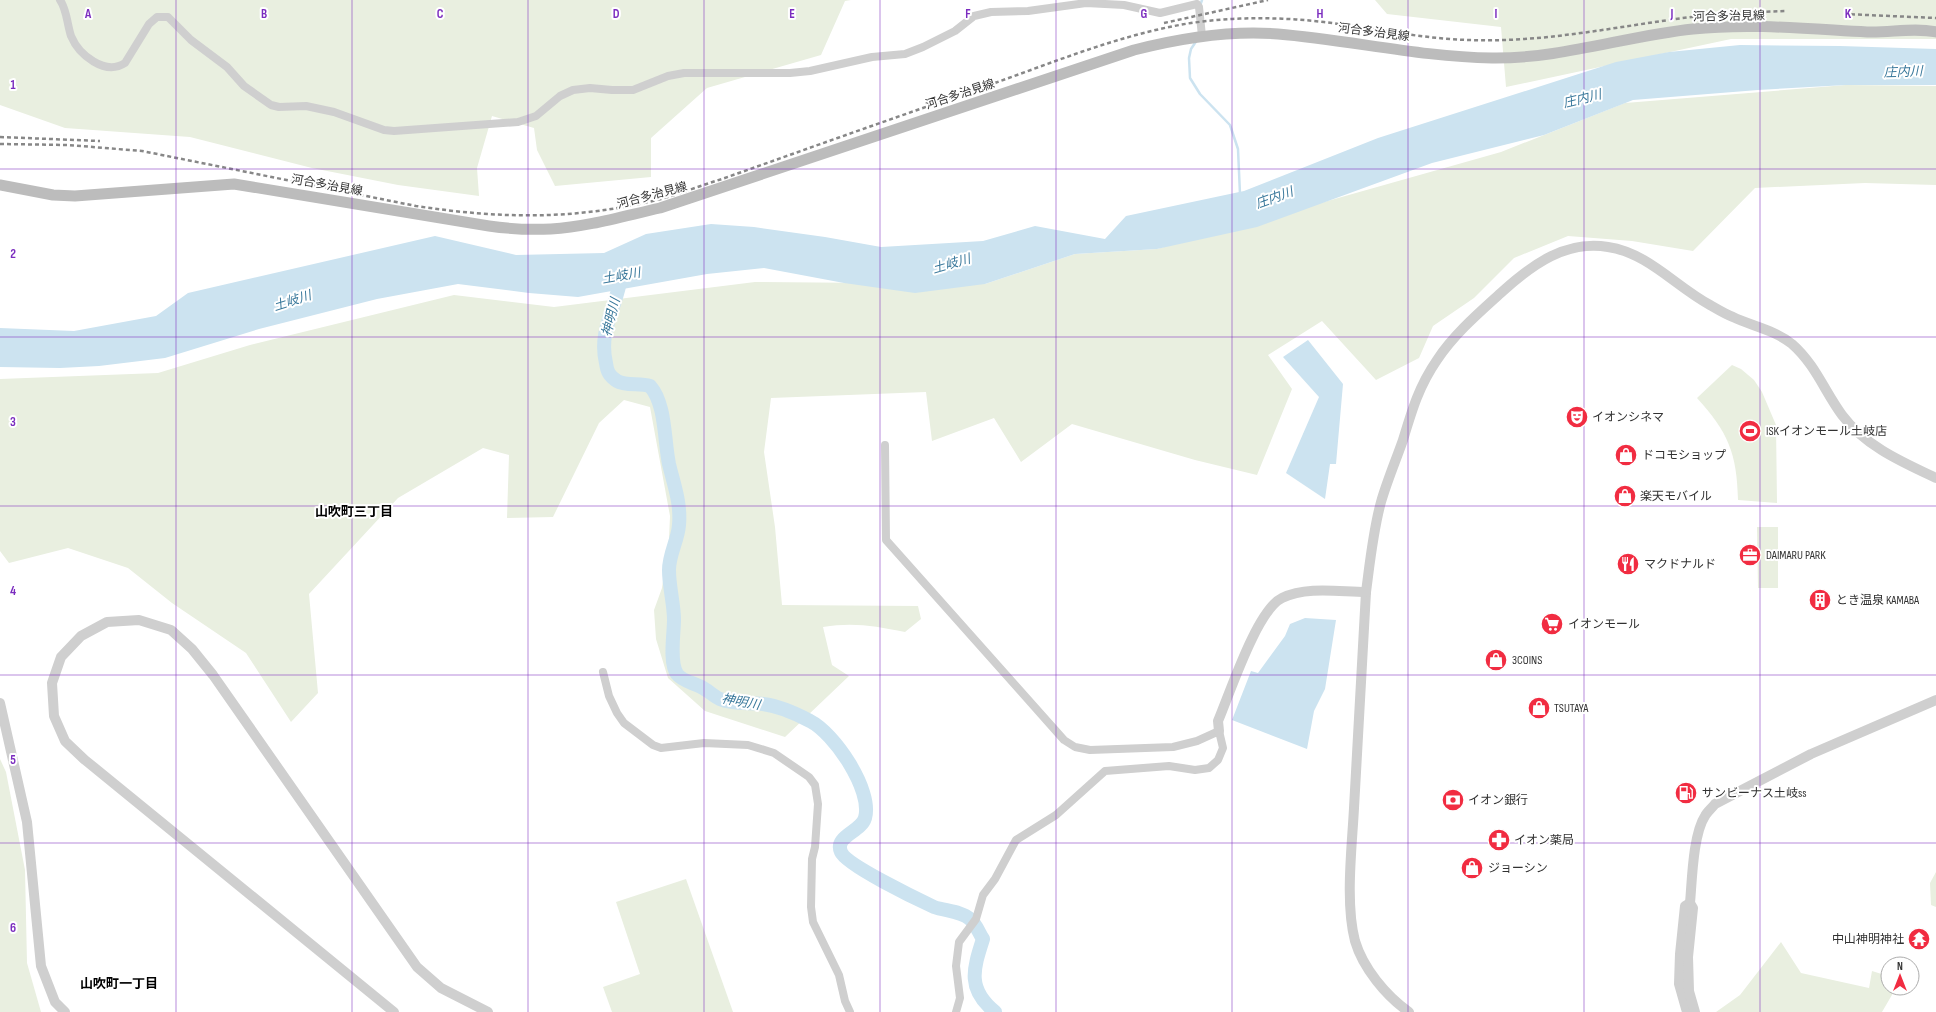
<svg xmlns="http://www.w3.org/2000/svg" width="1936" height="1012" font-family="'Sofia Sans Condensed','Noto Sans JP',sans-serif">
<rect width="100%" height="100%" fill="#fff"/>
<g fill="#e9efe0">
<path d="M0,0H851L845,1L821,55L707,88L651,138V177L555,186L537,150L534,128L492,116L477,168L479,196L398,185L312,168L190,137L65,128L0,105Z"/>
<path d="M1375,0H1936V39H1731L1506,87L1501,27L1387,14Z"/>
<path d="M1846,85L1936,86V185L1865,183L1755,188L1693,251L1632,241L1568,236L1514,258L1474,298L1433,326L1419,358L1376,380L1322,321L1268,355L1292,389L1257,475L1195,460L1072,424L1021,462L994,418L932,441L926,392L771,398L764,452L775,527L782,605L918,606L921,619L905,632C875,626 853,622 823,627L832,665L849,676L785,737L705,711L668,678L656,639L654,610L662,588L669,539L670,516L650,407L624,400L599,423L553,517L507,518L509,455L483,448L398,498L309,594L318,693L291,722L246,653L172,603L128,568L68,548L9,563L0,551V379L158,373L250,345L454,295L554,307L755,282L985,284L1075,254L1157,249L1501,152L1625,103Z"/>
<path d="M1732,365L1741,369L1754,380L1762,392L1776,425L1777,503L1738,500C1737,453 1728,432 1697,398Z"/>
<path d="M1757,527H1778V588H1758Z"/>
<path d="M0,759L6,772L25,870L27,963L41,1012H0Z"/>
<path d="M1936,872V907L1931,905L1930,883Z"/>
<path d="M686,879L733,1012H612L603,987L640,974L616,902Z"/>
<path d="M1781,942L1801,973L1869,988L1872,971L1888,976V988H1896L1882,1012H1716L1740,995Z"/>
</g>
<g fill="#cce3f0">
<path d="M1740,45L1840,46L1936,49V85H1846L1758,90L1633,100L1544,135L1432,163L1257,227L1157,249L1075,254L985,284L915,293L844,283L764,268L707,274L578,297L529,293L458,284L377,299L259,329L165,358L99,366L60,368L0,367V328L74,331L156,316L188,293L435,236L516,255L604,253L646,234L711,224L754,227L825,237L881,247L983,241L1035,226L1105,239L1126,216L1244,191L1378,138L1616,62L1669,52Z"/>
<path d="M1308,340L1343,384L1336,464H1330L1325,499L1286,473L1319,397L1283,357Z"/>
<path d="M1305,618L1336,620L1325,689L1314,711L1307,749L1232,720L1251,671L1258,673L1285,636L1290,624Z"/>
</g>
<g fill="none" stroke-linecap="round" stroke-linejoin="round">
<g stroke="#cce3f0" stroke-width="2.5">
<path d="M1201,3L1202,0"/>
<path d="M1197,40L1191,49L1189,58L1190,78L1200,94L1230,125L1238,149L1240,194"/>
</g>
<path stroke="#cce3f0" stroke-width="14" d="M621,276C617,307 598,330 606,363C607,371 609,376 617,381C625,386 640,383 650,386C666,404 664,440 669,464C674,485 681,503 679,525C678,540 669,554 669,570C669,587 674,604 674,620C674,634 669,662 677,674C682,681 694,683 701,687C708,690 713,696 720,699C734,705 749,702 763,704C779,706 795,713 810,721C834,733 873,790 865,818C861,832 834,836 841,852C846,865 919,900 934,907C945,911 961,911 970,919C976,924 979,933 983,939C973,970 967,989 995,1012"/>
<g stroke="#cfcfcf" stroke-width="8">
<path d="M60,0C67,10 67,24 71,36C79,55 105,76 125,63L149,24L157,17H168L191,40L227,67L244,86L271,105L279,107L306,106L334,112L384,130L394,131L518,122L536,116L560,96L573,90L590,88L612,90H633L668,76L684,73H790L810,71L872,57L905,54L923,47L955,31L974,16L991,12L1028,11L1086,3L1124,5L1160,13L1197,4L1199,7L1202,36"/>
<path d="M885,445L886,540L1064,740L1075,747L1090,750L1173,747L1197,741L1219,731L1223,748L1218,760L1209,768L1195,770L1169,766L1105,771L1056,815L1016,840L995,879L983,895L976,919L959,942L956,966L960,998L956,1012"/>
<path d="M603,672L609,696L617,713L624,723L653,745L661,748L704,743L748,745L774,753L809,777L815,785L818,804L815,847L812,859L811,907L813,922L839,975L845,1001L850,1012"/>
</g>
<g stroke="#cfcfcf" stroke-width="10">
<path d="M1366,592C1362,664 1358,736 1354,808C1352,847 1345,903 1355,941C1363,968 1386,996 1409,1012"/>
<path d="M0,703L27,822L41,966L55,1002L65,1012"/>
<path d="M1219,731L1218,721C1230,693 1257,610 1282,598C1307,586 1340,592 1366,592C1370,562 1373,531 1381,502C1387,481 1396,460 1403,440C1412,410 1419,386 1437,360C1455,333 1480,312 1503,291C1533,264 1566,240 1608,247C1648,253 1675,286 1710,305C1717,309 1725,314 1733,317C1752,326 1775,330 1792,344C1815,364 1825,392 1842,415C1865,446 1902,462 1936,478"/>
<path d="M394,1012L85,760L65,741L54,716L52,683L61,657L81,636L107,622L139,620L171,630L192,649L213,675L417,967L441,988L488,1012"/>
<path d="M1687,1012L1679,984L1680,954L1685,906L1690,903"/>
<path d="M1695,1012L1689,991L1688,957L1693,908L1690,903C1692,881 1693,834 1705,816C1707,812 1712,808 1715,804L1811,754L1936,700"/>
</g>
<path stroke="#bcbcbc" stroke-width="11" d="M0,185L53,195L75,196L234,184L489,226C510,229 530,230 551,229C587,227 624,216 660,208L1134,50C1181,38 1230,30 1278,34C1350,40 1421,57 1492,58C1560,59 1626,36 1693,29C1750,23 1810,29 1867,32C1890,33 1914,27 1936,32"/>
<g stroke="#878787" stroke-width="2.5" stroke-dasharray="4 3" stroke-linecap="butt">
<path d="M1844,14L1936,18"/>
<path d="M1164,23L1268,0"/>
<path d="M0,137L100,141"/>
<path d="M0,144L68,145L142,151L416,206C502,219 576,220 661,199C682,193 702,185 722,179C812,147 902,115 992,84C1057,61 1122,34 1191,23C1240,16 1290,17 1339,24C1383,30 1426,39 1470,40C1547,43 1623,25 1699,16C1728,13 1758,12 1787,11"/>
</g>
</g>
<path fill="none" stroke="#7b2cbf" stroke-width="1" stroke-opacity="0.55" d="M176,0V1012M352,0V1012M528,0V1012M704,0V1012M880,0V1012M1056,0V1012M1232,0V1012M1408,0V1012M1584,0V1012M1760,0V1012M0,169H1936M0,337H1936M0,506H1936M0,675H1936M0,843H1936"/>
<defs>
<g id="theatre-disc" transform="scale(1.15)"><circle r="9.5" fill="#f12c41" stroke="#fff"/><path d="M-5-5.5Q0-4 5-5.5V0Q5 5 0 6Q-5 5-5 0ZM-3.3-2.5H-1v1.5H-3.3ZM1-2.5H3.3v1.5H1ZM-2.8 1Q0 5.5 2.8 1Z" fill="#fff"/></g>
<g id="stadium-disc" transform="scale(1.15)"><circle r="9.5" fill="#f12c41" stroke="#fff"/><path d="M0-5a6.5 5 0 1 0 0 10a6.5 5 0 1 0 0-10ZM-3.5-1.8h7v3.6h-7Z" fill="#fff"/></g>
<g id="shop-disc" transform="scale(1.15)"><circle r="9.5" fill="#f12c41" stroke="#fff"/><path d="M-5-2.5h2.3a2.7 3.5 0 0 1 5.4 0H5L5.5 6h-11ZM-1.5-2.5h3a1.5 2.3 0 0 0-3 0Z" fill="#fff"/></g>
<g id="office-disc" transform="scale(1.15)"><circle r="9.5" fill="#f12c41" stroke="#fff"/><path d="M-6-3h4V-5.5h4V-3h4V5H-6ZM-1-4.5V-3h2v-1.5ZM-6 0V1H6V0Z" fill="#fff"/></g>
<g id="restaurant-disc" transform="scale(1.15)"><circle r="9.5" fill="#f12c41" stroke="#fff"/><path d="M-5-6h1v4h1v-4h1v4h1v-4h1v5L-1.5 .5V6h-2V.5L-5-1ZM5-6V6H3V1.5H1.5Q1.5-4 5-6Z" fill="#fff"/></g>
<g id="building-disc" transform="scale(1.15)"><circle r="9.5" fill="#f12c41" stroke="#fff"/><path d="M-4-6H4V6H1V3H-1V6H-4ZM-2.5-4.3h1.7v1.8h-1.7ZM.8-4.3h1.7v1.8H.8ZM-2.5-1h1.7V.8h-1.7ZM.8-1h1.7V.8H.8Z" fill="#fff"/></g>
<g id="supermarket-disc" transform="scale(1.15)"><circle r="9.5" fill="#f12c41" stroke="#fff"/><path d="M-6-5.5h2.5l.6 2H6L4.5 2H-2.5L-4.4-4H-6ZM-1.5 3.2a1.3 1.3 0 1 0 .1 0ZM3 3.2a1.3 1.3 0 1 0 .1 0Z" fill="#fff"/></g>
<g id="fuel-disc" transform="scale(1.15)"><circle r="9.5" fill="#f12c41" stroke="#fff"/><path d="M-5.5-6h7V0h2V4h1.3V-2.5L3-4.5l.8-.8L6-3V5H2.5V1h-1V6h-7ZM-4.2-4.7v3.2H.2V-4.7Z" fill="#fff"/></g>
<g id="bank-disc" transform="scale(1.15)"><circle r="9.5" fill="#f12c41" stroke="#fff"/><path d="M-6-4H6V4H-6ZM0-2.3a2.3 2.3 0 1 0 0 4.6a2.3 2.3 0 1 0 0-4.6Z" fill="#fff"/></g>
<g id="pharmacy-disc" transform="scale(1.15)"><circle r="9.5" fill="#f12c41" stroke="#fff"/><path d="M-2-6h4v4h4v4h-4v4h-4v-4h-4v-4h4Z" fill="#fff"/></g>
<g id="temple-disc" transform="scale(1.15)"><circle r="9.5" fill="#f12c41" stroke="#fff"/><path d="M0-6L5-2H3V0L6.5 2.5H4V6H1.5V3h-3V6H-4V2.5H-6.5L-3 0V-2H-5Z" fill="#fff"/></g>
</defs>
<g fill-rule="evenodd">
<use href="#theatre-disc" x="1577" y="417"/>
<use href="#stadium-disc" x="1750" y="431"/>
<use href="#shop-disc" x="1626" y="455"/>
<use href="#shop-disc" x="1625" y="496"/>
<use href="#office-disc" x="1750" y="555"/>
<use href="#restaurant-disc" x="1628" y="564"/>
<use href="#building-disc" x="1820" y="600"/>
<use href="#supermarket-disc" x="1552" y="624"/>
<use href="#shop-disc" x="1496" y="660"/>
<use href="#shop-disc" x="1539" y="708"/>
<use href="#fuel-disc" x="1686" y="793"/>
<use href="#bank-disc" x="1453" y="800"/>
<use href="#pharmacy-disc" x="1499" y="840"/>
<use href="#shop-disc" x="1472" y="868"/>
<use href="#temple-disc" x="1919" y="939"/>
</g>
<g text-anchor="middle" stroke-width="4" stroke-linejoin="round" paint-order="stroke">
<g font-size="12" fill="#323232" stroke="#fff">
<text transform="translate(1729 16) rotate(-1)" y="4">河合多治見線</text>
<text transform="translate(1374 32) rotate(7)" y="4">河合多治見線</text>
<text transform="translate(960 94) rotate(-18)" y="4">河合多治見線</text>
<text transform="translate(327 185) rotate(10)" y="4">河合多治見線</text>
<text transform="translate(652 195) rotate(-15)" y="4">河合多治見線</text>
</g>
<g font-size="12" fill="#323232" stroke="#fff" text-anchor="start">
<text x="1592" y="421">イオンシネマ</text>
<text x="1766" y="435">ISKイオンモール土岐店</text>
<text x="1642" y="459">ドコモショップ</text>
<text x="1640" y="500">楽天モバイル</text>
<text x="1766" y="559">DAIMARU PARK</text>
<text x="1644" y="568">マクドナルド</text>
<text x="1836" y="604">とき温泉 KAMABA</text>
<text x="1568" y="628">イオンモール</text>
<text x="1512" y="664">3COINS</text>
<text x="1554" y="712">TSUTAYA</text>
<text x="1702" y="797">サンビーナス土岐ss</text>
<text x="1468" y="804">イオン銀行</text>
<text x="1514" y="844">イオン薬局</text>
<text x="1488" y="872">ジョーシン</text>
<text x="1904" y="943" text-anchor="end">中山神明神社</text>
</g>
<g font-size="13" font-style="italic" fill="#39789b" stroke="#fff">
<text transform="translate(1903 71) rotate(-2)" y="5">庄内川</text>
<text transform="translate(1582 98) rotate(-14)" y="5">庄内川</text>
<text transform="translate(1274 197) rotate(-20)" y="5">庄内川</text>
<text transform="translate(951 263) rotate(-16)" y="5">土岐川</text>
<text transform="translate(621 275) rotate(-10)" y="5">土岐川</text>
<text transform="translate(292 300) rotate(-18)" y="5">土岐川</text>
<text transform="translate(610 317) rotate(-76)" y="5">神明川</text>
<text transform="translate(741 701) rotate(10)" y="5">神明川</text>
</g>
<g font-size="13" font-weight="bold" fill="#000" stroke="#fff">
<text x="354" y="516">山吹町三丁目</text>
<text x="119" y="988">山吹町一丁目</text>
</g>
</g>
<g font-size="13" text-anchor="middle" font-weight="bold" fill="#7b2cbf" stroke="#fff" stroke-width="4" stroke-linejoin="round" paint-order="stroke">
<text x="88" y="18">A</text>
<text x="264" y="18">B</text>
<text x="440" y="18">C</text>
<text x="616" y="18">D</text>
<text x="792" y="18">E</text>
<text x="968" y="18">F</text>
<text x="1144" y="18">G</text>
<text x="1320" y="18">H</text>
<text x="1496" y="18">I</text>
<text x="1672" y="18">J</text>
<text x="1848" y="18">K</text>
<text x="13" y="89">1</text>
<text x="13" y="258">2</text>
<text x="13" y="426">3</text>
<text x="13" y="595">4</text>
<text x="13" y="764">5</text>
<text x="13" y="932">6</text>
</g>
<g transform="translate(1900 976)"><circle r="19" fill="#ffffff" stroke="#adadad"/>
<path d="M0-3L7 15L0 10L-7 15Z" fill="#f12c41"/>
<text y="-6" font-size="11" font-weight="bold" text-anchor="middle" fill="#323232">N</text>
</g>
</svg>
